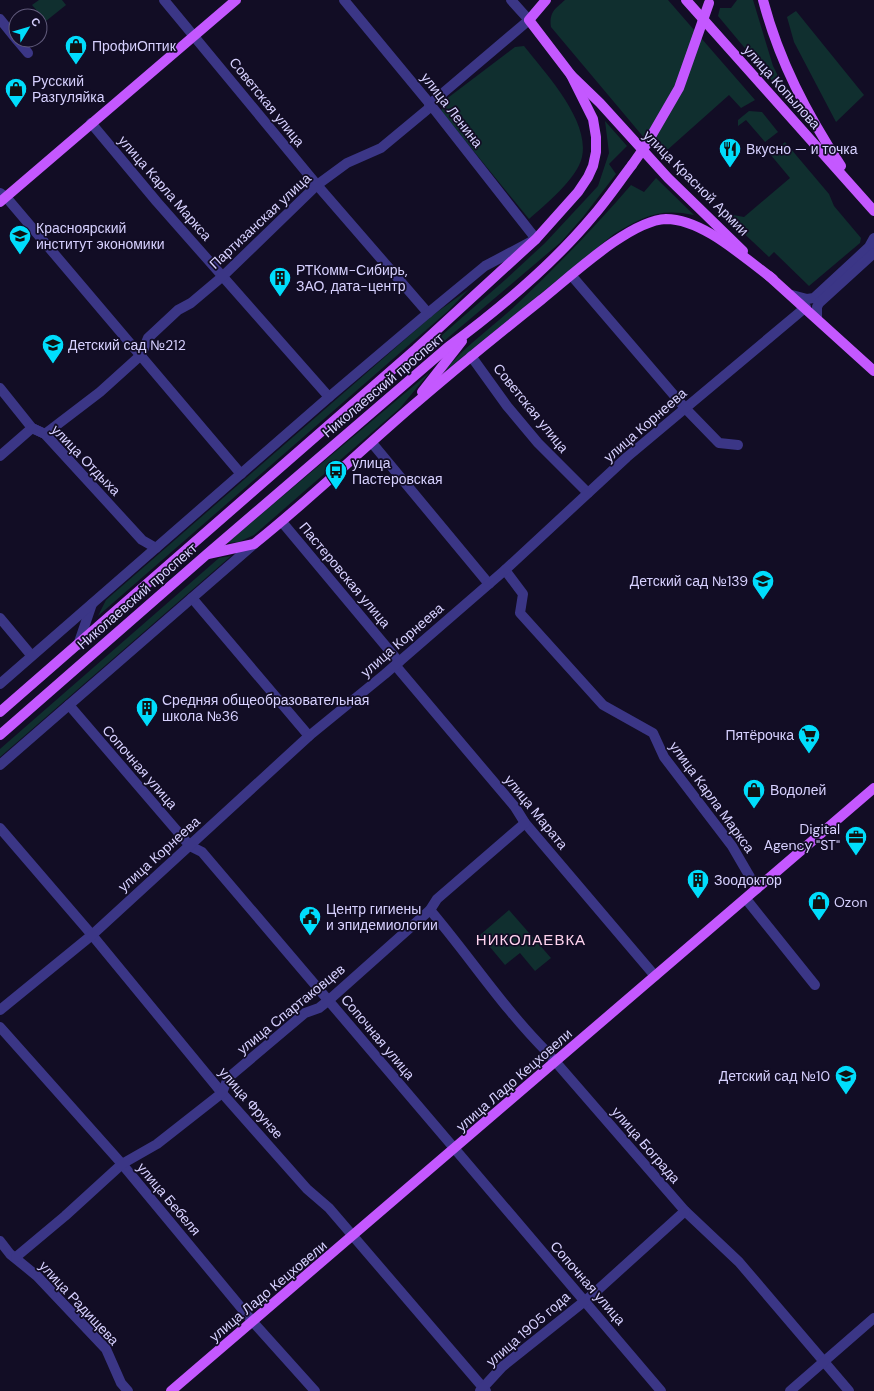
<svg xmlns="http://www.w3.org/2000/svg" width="874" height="1391" font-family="'DM Sans',sans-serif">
<rect width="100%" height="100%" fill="#120d25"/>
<g fill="#102f2f">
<path d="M39,0H62L66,5L46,21L32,5Z"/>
<path d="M565,0H668L755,100L741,108L729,95L665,152H656L551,27C549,12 555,9 565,0Z"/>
<path d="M737,0H753L773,66L794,107L718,16L720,8H731Z"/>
<path d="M796,11L864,95L836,122L794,42L787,17Z"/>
<path d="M524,46C545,73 590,120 582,157C577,179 545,205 529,219L441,111L445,100L515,47Z"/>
<path d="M749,111L762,112L778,132L765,142L746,120L738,126V120Z"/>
<path d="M605,121L627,146L609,164L616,174L583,217L561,242L430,353L426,349L505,280L545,243L598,186L609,153Z"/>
<path d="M785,142L829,194L834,206L861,238L860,243L809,286L774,252L769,257L722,213L744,217L790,178L770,154Z"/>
<path d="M656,178L694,215C659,208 644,216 614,234L444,372C464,346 493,327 517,304C557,266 595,227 631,185L644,192Z"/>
<path d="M469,289L448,311L98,616L106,600L433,315Z"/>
<path d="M430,372L400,408L254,535L239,542L227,543Z"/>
<path d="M231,556L0,757V749L219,558Z"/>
<path d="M509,910L551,958L535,971L520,953L505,965L480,935Z"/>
</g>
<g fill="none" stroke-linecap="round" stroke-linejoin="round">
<g stroke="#3b3686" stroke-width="10">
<path d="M164,0L317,185L428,313"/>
<path d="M0,19L16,39"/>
<path d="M17,40L28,53"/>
<path d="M91,123L157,202L329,397"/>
<path d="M0,193L6,197L241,474"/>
<path d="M571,275L685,408L719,443L738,445"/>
<path d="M792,295L807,299L814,298L869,247L874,238"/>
<path d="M817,318V307L819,303L874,253"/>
<path d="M471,356L507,406L538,443L588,493"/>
<path d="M0,388L32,428L45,434L142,540L156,548"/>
<path d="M372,443L489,584"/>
<path d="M0,456L32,428L45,434L100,392L141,355L148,338L178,310L191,303L223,276L317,185L347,163L381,148L428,109L430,104L529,20L511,0"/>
<path d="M282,522L399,662L395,665L515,807L525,823L655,976"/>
<path d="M505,570L523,594L520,613L603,705L653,733L664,757L732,846L757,889"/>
<path d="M192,598L309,736"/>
<path d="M0,618L31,655"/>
<path d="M78,645L92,604"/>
<path d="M0,684L329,397L428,313L485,266L536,239L430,104L344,0"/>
<path d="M69,705L190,846L202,852L661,1391"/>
<path d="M0,765L254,544"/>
<path d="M0,828L92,935L222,1093L307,1189L329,1208L486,1391"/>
<path d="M746,899L815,985"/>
<path d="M430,910C470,957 503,1008 547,1052L685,1211L739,1262L849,1391"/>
<path d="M0,1010L92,935L309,736L385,674L505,570L627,457L806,307"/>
<path d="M0,1027L122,1164L253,1322L315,1391"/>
<path d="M0,1241L10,1254L37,1276L106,1349L121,1383L128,1391"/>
<path d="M16,1257L65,1216L122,1164L157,1144L222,1093L228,1078L305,1013L319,1008L329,1000L430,910L437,899L525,823"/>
<path d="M480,1391L502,1367L591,1296L685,1211"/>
<path d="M790,1391L874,1318"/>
</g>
<g stroke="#c458ff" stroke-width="10">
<path d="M546,0L529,20L571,75L600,103L668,178L743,251"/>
<path d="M686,0L874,211"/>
<path d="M763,0C779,61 807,114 841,166"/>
<path d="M0,202L236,0"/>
<path d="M769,276L874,371"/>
<path d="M422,392L462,341"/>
<path d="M208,554L254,544C308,501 358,453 410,408C453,371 497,335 541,300C570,277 630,220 666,219C703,219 744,258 773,279"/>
<path d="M0,712L416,349L536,239L578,192L588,177L593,166L596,152V137L593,119L571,75"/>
<path d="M0,735L206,555L448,347C498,310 553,264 593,216C607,200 619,182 632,165"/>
<path d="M171,1391L874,788"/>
</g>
<path stroke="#c458ff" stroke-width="10" d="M632,165L646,145L679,88L709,3"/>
</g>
<defs>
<g id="shop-pin" transform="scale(1.15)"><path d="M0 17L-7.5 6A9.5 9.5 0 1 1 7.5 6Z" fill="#00ddfc" stroke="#120d25"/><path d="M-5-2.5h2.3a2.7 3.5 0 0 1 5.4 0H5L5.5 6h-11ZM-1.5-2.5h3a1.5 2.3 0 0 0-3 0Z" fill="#111"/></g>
<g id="restaurant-pin" transform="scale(1.15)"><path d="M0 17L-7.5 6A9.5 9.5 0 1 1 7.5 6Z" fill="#00ddfc" stroke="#120d25"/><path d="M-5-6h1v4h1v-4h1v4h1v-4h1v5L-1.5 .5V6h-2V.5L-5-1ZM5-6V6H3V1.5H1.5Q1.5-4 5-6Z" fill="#111"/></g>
<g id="university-pin" transform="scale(1.15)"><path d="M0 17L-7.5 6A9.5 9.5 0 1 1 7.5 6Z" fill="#00ddfc" stroke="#120d25"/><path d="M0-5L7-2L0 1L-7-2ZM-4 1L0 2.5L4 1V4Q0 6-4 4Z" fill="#111"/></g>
<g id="building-pin" transform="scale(1.15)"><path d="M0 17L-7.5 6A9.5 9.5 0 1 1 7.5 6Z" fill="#00ddfc" stroke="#120d25"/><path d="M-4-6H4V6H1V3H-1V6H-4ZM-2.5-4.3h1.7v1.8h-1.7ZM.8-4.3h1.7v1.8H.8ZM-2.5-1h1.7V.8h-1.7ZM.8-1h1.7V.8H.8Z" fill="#111"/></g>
<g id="school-pin" transform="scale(1.15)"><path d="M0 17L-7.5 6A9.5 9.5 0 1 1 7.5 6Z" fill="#00ddfc" stroke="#120d25"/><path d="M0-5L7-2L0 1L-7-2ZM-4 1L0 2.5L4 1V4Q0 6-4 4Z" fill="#111"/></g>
<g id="bus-pin" transform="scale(1.15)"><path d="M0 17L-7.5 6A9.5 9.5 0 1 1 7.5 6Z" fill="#00ddfc" stroke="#120d25"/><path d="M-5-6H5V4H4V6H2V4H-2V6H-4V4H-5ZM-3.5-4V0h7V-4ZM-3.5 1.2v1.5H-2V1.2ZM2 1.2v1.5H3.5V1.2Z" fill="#111"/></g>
<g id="supermarket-pin" transform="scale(1.15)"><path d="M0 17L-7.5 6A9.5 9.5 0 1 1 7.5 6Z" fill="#00ddfc" stroke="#120d25"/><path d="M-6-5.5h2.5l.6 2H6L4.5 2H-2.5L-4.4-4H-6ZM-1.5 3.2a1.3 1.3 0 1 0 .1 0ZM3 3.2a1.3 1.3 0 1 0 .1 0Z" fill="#111"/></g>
<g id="office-pin" transform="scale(1.15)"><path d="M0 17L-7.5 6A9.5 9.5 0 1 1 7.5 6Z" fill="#00ddfc" stroke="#120d25"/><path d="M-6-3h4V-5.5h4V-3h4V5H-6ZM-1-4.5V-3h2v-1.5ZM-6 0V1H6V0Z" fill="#111"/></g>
<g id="civic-pin" transform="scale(1.15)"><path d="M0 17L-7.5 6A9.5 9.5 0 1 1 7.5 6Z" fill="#00ddfc" stroke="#120d25"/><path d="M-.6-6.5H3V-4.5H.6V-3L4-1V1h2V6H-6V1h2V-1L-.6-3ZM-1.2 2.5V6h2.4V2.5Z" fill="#111"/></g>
</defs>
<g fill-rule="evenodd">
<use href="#shop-pin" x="76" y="46"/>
<use href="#shop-pin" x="16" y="89"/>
<use href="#restaurant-pin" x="730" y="149"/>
<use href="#university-pin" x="20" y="236"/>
<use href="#building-pin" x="280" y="278"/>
<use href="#school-pin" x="53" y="345"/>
<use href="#bus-pin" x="336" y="471"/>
<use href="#school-pin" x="763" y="581"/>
<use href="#building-pin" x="147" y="708"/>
<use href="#supermarket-pin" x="809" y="735"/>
<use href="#shop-pin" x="754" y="790"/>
<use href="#office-pin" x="856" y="837"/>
<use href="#building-pin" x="698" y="880"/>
<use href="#shop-pin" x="819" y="902"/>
<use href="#civic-pin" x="310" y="917"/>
<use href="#school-pin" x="846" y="1076"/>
</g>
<g text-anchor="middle" stroke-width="3.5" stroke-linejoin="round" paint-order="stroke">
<g font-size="14" fill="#d7d1ff" stroke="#120d25" text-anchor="start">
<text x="92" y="51">ПрофиОптик</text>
<text x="32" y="86">Русский<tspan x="32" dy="16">Разгуляйка</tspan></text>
<text x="746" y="154">Вкусно — и точка</text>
<text x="36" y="233">Красноярский<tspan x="36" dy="16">институт экономики</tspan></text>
<text x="296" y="275">РТКомм-Сибирь,<tspan x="296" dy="16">ЗАО, дата-центр</tspan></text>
<text x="68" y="350">Детский сад №212</text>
<text x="352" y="468">улица<tspan x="352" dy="16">Пастеровская</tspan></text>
<text x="748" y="586" text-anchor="end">Детский сад №139</text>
<text x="162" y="705">Средняя общеобразовательная<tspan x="162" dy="16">школа №36</tspan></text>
<text x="794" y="740" text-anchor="end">Пятёрочка</text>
<text x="770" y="795">Водолей</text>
<text x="840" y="834" text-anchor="end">Digital<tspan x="840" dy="16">Agency "ST"</tspan></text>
<text x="714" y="885">Зоодоктор</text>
<text x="834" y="907">Ozon</text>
<text x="326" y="914">Центр гигиены<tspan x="326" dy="16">и эпидемиологии</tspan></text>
<text x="830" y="1081" text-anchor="end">Детский сад №10</text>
</g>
<g font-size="14" fill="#d7d1ff" stroke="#120d25">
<text transform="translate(782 87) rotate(48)" y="5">улица Копылова</text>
<text transform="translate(267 102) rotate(51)" y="5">Советская улица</text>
<text transform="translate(452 110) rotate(52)" y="5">улица Ленина</text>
<text transform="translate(696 183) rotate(45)" y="5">улица Красной Армии</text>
<text transform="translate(165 188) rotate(49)" y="5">улица Карла Маркса</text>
<text transform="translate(260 221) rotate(-43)" y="5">Партизанская улица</text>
<text transform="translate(383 385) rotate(-40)" y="5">Николаевский проспект</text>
<text transform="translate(531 408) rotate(51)" y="5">Советская улица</text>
<text transform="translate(645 425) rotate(-41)" y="5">улица Корнеева</text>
<text transform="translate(86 460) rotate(46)" y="5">улица Отдыха</text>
<text transform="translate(345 575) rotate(50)" y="5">Пастеровская улица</text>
<text transform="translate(137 596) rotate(-41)" y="5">Николаевский проспект</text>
<text transform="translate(402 640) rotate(-41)" y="5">улица Корнеева</text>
<text transform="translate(140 767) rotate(49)" y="5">Сопочная улица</text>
<text transform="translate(712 797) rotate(54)" y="5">улица Карла Маркса</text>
<text transform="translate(536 812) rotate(51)" y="5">улица Марата</text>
<text transform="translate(159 854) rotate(-42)" y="5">улица Корнеева</text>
<text transform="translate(291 1009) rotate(-39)" y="5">улица Спартаковцев</text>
<text transform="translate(378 1037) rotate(50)" y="5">Сопочная улица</text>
<text transform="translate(514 1080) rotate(-41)" y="5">улица Ладо Кецховели</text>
<text transform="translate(251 1103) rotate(49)" y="5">улица Фрунзе</text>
<text transform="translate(646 1145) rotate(49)" y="5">улица Бограда</text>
<text transform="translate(169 1199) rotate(50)" y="5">улица Бебеля</text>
<text transform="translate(588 1283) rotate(49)" y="5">Сопочная улица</text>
<text transform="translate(268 1291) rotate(-40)" y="5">улица Ладо Кецховели</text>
<text transform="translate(79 1303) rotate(47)" y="5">улица Радищева</text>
<text transform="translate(528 1329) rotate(-41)" y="5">улица 1905 года</text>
</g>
<g font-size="15" letter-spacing="1" fill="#ffd3ee" stroke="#120d25">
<text x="531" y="945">НИКОЛАЕВКА</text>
</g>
</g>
<g transform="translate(28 28) rotate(52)"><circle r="19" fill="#120d25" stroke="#615b7c"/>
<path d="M0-3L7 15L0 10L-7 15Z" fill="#00ddfc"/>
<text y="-6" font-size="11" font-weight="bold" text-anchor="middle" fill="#d7d1ff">С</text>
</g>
</svg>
